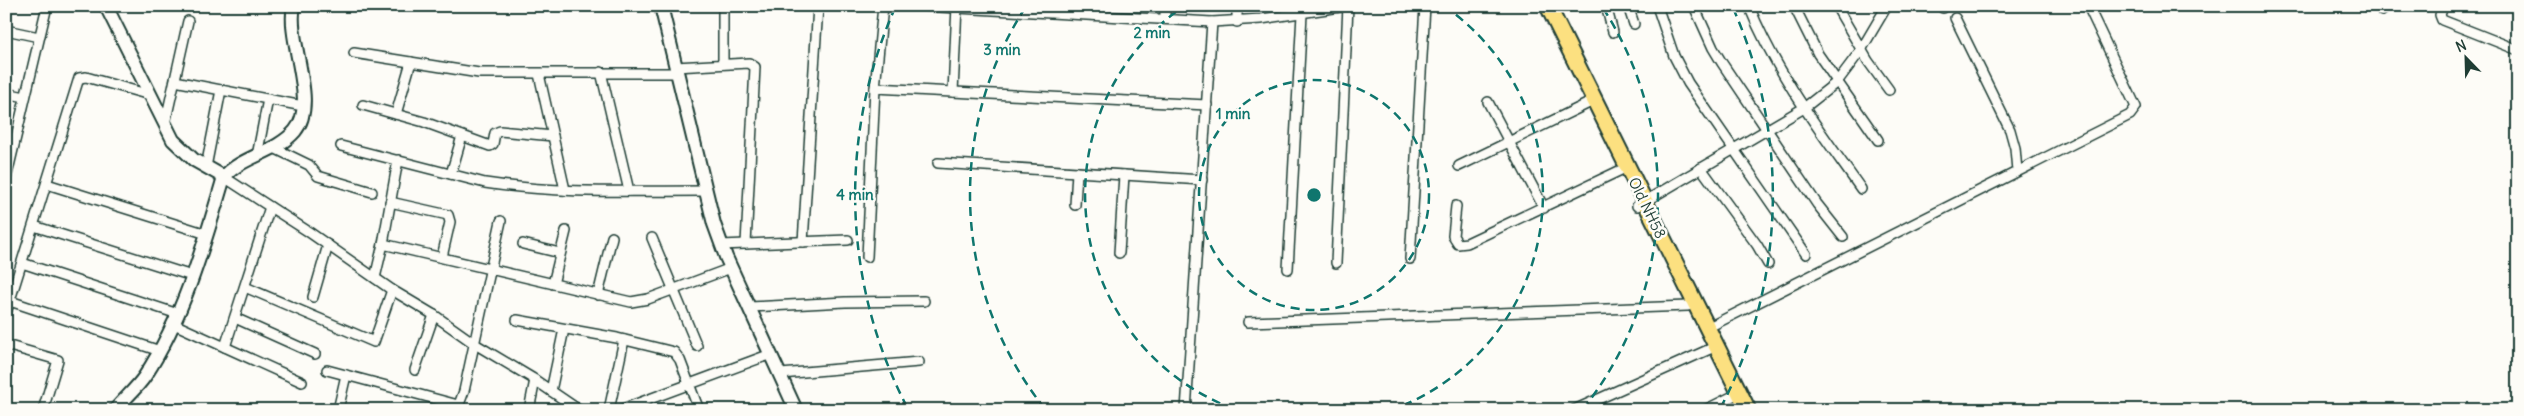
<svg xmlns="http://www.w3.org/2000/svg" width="2524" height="416" font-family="Delius,sans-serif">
<rect width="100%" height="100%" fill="#fdfcf7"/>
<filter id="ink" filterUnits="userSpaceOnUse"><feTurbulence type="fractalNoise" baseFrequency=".02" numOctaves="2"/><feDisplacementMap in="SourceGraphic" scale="10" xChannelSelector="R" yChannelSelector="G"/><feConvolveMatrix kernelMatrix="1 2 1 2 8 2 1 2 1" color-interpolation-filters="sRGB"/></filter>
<g filter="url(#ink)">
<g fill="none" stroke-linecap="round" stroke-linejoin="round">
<g stroke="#1f3d34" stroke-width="12">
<g id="street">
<path d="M922,6L1212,22L1261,19L1347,6"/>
<path d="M1606,6L1613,32"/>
<path d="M1628,6L1634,24"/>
<path d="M1657,6L1674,56L1688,83L1806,254"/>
<path d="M1694,6L1713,48L1722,63L1817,204L1843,237"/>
<path d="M1749,6C1776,73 1820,131 1861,189"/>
<path d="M1794,6L1818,54L1878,140"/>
<path d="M1836,6L1868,61L1889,90"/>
<path d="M2443,6L2440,15L2442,20L2518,50"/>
<path d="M2514,6L2518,8"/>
<path d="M1943,8V6"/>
<path d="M2382,11L2384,6"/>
<path d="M1955,18L2010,130L2015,148L2017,171"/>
<path d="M1165,19V6"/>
<path d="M1237,22V6"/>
<path d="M6,30L39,37"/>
<path d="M354,53L479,73H677"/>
<path d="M723,64V6"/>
<path d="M675,67L749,63L755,67L746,244"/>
<path d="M601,72L629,191"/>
<path d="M539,74L565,190"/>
<path d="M175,81L303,106"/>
<path d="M875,88L1207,105"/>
<path d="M953,92L957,6"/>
<path d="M6,93L25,97"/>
<path d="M1488,102L1544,208"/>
<path d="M363,105L424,122L490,146L493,144L495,133L500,131L553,136"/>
<path d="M396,114L411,62"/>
<path d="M165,124L188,21"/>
<path d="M341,146L485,183C557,194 632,191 705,191"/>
<path d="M272,147L309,165L318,176L372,192"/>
<path d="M257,156L268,99"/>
<path d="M938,163L1202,180"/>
<path d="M1459,166L1587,104"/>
<path d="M206,167L221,90"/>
<path d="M1701,168L1757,245L1768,264"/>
<path d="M451,174L462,136"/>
<path d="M224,177L309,232L392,290L434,315L475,344L532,378L579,410"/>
<path d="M6,179L47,6"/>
<path d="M47,184L207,234"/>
<path d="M390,202L448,215L450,222L442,257"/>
<path d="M1075,205L1077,172"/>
<path d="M1456,206L1453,236L1458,244L1467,243L1621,170"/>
<path d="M1637,206L1804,108L1837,82L1861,50L1887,6"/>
<path d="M34,226L192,276"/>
<path d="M652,238L697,346"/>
<path d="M803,242L818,6"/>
<path d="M383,244L398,160"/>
<path d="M523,244L560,253"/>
<path d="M721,245L848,240"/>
<path d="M1119,253L1124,175"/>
<path d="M867,257L875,88L883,6"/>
<path d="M1410,259L1425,6"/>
<path d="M22,263L178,314"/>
<path d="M1336,263L1348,6"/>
<path d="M1288,269L1302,14"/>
<path d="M375,278L383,244L631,302L648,299L731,268"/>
<path d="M553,284L566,231"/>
<path d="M245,287L374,342L392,290"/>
<path d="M598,295L612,237"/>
<path d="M313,297L328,245"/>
<path d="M10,301L160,351"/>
<path d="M750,307L845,302L924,301"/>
<path d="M6,313L79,78L86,77L150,95"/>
<path d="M235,318L315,354"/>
<path d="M517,320L617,338L674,352L680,360L699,410"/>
<path d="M1248,322L1688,306"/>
<path d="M174,324L302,382"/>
<path d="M1707,328L2130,115L2136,107L2088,6"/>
<path d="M6,345L58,360L43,410"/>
<path d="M225,347L270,207"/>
<path d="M327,370L458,405"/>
<path d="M415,370L434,315"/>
<path d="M781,374L919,362"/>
<path d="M551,391L564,329"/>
<path d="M338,410L346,375"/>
<path d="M457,410L464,391L501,221"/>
<path d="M529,410L535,380"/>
<path d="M609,410L624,340"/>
<path d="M620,410L771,354"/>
<path d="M1186,410L1212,22"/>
<path d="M1574,410L1710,349"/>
<path d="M1705,410L1733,396"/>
</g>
</g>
<g stroke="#1f3d34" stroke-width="16">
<g id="secondary">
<path d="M106,6L173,140L194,160L224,177"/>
<path d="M661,6L714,224L726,257L796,410"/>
<path d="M115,410C124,399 137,388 145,376C184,316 204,245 224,177C242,156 276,153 295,131C319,103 286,39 294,6"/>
</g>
</g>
<g stroke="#1f3d34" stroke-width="19">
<path id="primary" d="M1548,6L1748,410"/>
</g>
<use href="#street" stroke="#fdfcf7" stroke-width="9"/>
<use href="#secondary" stroke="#fdfcf7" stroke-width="12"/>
<use href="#primary" stroke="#fce080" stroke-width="15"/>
</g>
</g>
<g fill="none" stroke="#0f766e" stroke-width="2.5" stroke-dasharray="9 6">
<circle cx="1314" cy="195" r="115"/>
<path d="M1234 409A229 229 0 0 1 1184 6M1444 6A229 229 0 0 1 1394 409"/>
<path d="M1045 409A344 344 0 0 1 1025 8M1603 8A344 344 0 0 1 1583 409"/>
<path d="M907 407A459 459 0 0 1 895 8M1733 8A459 459 0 0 1 1721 407"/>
</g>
<g text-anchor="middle" stroke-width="5" stroke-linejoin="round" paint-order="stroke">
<g font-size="15" fill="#1f3d34" stroke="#fdfcf7">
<text transform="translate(1647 208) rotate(64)" y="5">Old NH58</text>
</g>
</g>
<circle cx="1314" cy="195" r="8" fill="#0f766e" stroke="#fdfcf7" stroke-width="2.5"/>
<g font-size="15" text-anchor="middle" font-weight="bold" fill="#0f766e" stroke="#fdfcf7" stroke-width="5" stroke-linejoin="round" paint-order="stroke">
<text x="1152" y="38">2 min</text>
<text x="1002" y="55">3 min</text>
<text x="1233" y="119">1 min</text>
<text x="855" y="200">4 min</text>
</g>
<rect width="2524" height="416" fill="none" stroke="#fdfcf7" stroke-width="25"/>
<rect x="12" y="12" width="2499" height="391" fill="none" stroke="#1f3d34" stroke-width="2" filter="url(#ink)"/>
<g transform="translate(2466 58) rotate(337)" stroke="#fdfcf7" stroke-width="4" paint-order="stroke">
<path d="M0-4L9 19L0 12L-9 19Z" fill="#1f3d34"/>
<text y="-8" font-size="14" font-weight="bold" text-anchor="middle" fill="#1f3d34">N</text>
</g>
</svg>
